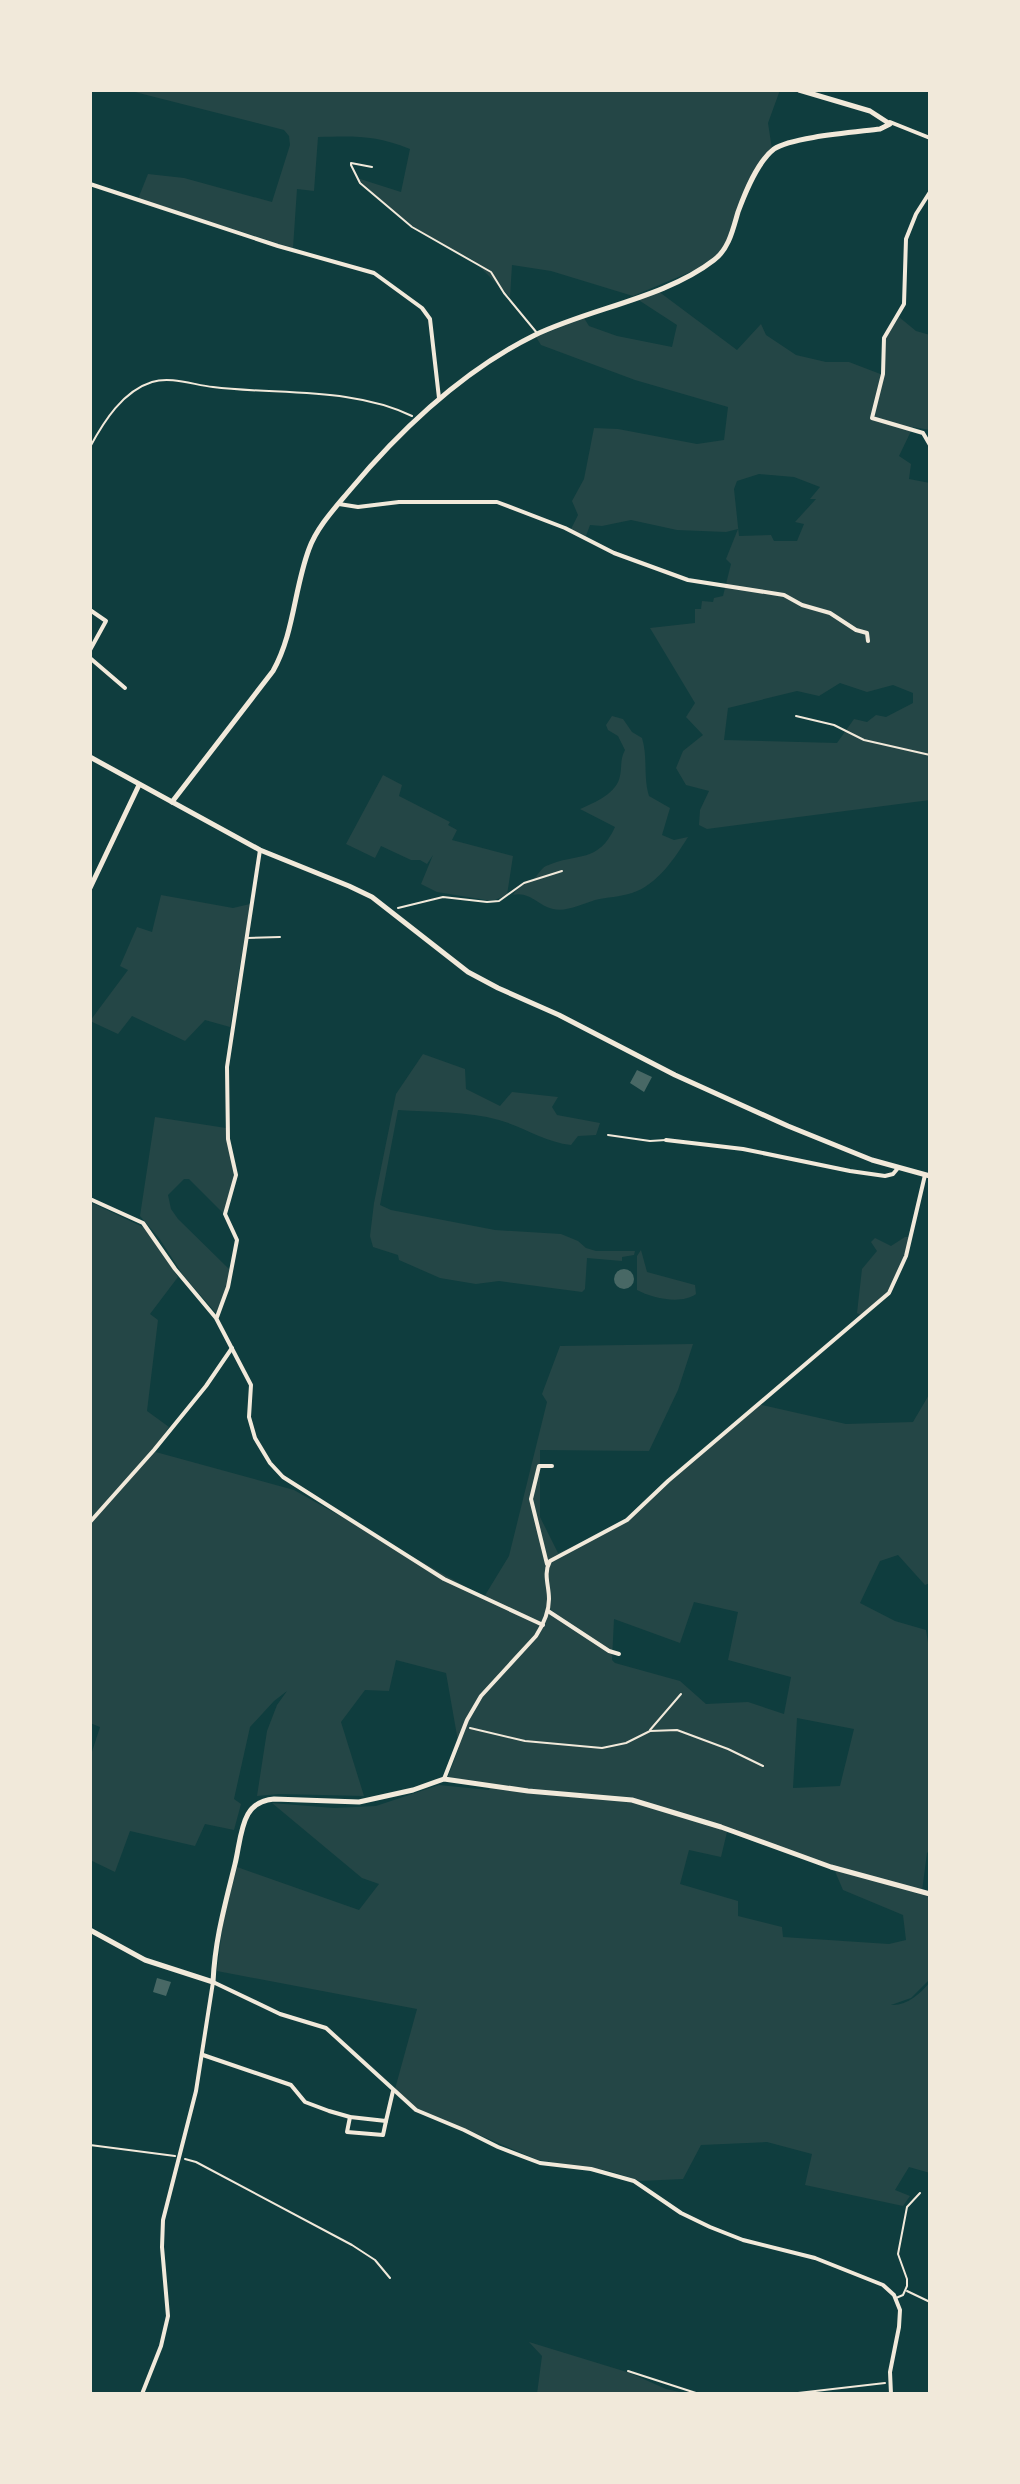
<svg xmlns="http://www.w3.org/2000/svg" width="1020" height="2484" font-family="Lora,serif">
<rect width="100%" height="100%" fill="#0f3d3e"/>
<g fill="#244646" fill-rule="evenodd">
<path d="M127,90H780L768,123L772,149L762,160L727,243L720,253L695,270L633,296L551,271L512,265L510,297L473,260L422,233L385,204L357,178L401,192L410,149C376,135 354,136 318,137L314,191L297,189L293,248L138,199L148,174L184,178L272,202L290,145L289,136L284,130Z"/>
<path d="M658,291L737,350L761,324L766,335L796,355L826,362H849L883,375L885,337L899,317L916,331L930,335V430L913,427L899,456L911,464L909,479L930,483V800L707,829L699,825L700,810L709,791L686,785L676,768L683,751L703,735L686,717L695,703L650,628L695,623V609H701L702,601L713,602L714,598L723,596L731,564L726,559L738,529L726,532L677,530L631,520L602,526L590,525L586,536L571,529L578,515L572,501L584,479L594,428L618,429L697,444L724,440L728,407L635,380L541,345L536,337L584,318L589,326L617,336L672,347L677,325L637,299ZM759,474L794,477L820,487L810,499H816L795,522L804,524L797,541H774L771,535L739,536L734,489L737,481ZM840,683L867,692L893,685L913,693V703L886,717L876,715L867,722L854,719L837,743L724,740L728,708L797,691L819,696Z"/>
<path d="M612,716L623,719L632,732L642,738C648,757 643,777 649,796L670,808L662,835L674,840L688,837C675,858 657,885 632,893C620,897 607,897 595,900C582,904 567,912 553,909C538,906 530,891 513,895C519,885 524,885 533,879C538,876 540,869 546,866C578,852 598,864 615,827L580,809C596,802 617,793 620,776C622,766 620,759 625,750L618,736L608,730L606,725Z"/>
<path d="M383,775L402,785L399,796L450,822L448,825L457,830L452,840L513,856L507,895L495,900H486L437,892L421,884L433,855L427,864L420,860H411L381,846L375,858L346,844Z"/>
<path d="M161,895L233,908L250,904L230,1027L205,1020L185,1041L132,1016L118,1034L90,1021L128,970L120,966L137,927L152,932Z"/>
<path d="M423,1054L465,1069L466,1089L500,1106L512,1092L558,1097L552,1107L557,1115L600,1123L596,1135L578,1136L571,1145C545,1142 524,1127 499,1120C467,1111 431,1112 398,1110L380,1205L391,1210L495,1230L561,1234L578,1241L586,1248L596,1251H635L634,1255L622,1257V1261L587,1258L585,1289L582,1292L499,1281L476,1284L440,1278L399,1260L398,1255L373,1247L370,1236L374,1203L396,1094Z"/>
<path d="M155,1117L226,1128L234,1178L223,1213L189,1179H184L168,1195L171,1209L178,1219L230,1270L227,1288L216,1313L183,1275L159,1238L140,1216Z"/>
<path d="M90,1202L145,1228L178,1277L150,1314L158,1320L147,1411L169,1427L152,1451L294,1490L484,1597L509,1556L547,1402L542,1394L560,1346L693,1344L678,1390L649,1451L540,1450V1517L558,1553L595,1538L626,1519L757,1404L846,1424L913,1422L930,1393V1583L925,1585L898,1555L880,1561L860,1603L895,1621L926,1630L930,1655V1850L927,1853L922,1891L930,1894V1979L911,1998L891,2005C907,2006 920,1994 930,1982V2173L909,2167L895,2190L910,2196L903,2206L805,2185L812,2154L767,2142L701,2145L683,2179L640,2181L610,2171L538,2160L416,2108L395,2089L417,2009L217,1971L223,1922L237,1867L359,1910L379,1884L362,1878L272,1803L334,1808L376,1806L439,1785L489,1790L490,1786L448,1777L459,1747L446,1673L396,1660L389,1691L365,1690L341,1722L364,1796L279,1794L257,1796L267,1731L277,1705L287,1691L274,1701L250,1727L234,1799L241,1804L234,1830L205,1824L195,1846L130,1831L115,1872L90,1860V1758L100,1727L90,1723ZM694,1602L738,1612L728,1660L791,1677L784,1714L748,1702L706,1704L680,1681L615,1663L612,1660L614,1619L680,1643ZM797,1718L854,1729L840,1786L793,1788ZM727,1832L834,1869L843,1890L903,1915L906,1940L889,1944L783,1937L782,1927L738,1916V1901L680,1884L689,1850L721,1857Z"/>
<path d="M905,1237H910L906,1256L892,1288L861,1315L857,1313L862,1269L877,1251L871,1242L875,1238L891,1246Z"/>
<path d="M641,1250L647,1272L695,1285L696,1294C681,1305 652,1298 637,1290V1256Z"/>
<path d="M529,2342L630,2373L666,2389L689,2394H537L542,2356Z"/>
</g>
<g fill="#486865">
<path d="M637,1070L652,1077L644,1092L630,1083Z"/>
<circle cx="624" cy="1279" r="10"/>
<path d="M157,1978L171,1982L166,1996L153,1992Z"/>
</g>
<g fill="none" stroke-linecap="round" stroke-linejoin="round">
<g stroke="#f1e9da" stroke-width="2">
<path d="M90,447C104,421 123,391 152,382C171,376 194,385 213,387C278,395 353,387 412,416"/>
<path d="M796,716L834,725L864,740L930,755"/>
<path d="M398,908L443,897L487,902L499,901L524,883L562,871"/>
<path d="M470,1728L525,1741L602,1748L626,1743L650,1731L677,1730L728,1749L763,1766"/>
<path d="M650,1730L681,1694"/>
<path d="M90,2145L175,2156"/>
<path d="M185,2159L196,2162L352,2245L375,2260L390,2278"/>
<path d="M628,2371L699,2394"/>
<path d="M759,2394L798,2393L885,2383"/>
</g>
<g stroke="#f1e9da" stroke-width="2">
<path d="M372,167L351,163V165L360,183L412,227L491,272L504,293L537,333"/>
<path d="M247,938L280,937"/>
<path d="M608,1135L650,1141L666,1140"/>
<path d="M907,2291L930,2302"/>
<path d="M896,2298L903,2295L907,2286V2279L898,2254L907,2207L920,2193"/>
</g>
<g stroke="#f1e9da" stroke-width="4">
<path d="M890,122L930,138"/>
<path d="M90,184L278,246L374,273L422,308L430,319L439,398"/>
<path d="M930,192L916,214L906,239L904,304L884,338L883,374L872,418L923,433L930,445"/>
<path d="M339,504L358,507L399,502H497L565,528L614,553L688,580L784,595L802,605L830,613L856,630L867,633L868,641"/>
<path d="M90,610L106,621L90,650"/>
<path d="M90,658L125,688"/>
<path d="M666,1140L743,1149L850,1171L885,1176L893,1174L898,1168"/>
<path d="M90,1199L143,1223L175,1269L216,1318L251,1385L249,1417L255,1438L270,1463L283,1477L444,1579L543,1625"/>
<path d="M217,1317L228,1287L237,1240L225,1214L236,1175L228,1139L227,1067L260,850"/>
<path d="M90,1522L154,1450L206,1386L232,1348"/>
<path d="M547,1564L531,1499L539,1466H552"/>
<path d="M548,1611L609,1651L619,1654"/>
<path d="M444,1779L467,1720L481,1696L536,1636C543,1625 549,1613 549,1599C549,1585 543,1574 550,1561L627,1520L668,1481L889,1293L906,1256L925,1175"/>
<path d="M203,2055L291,2085L305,2102L329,2111L350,2117L386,2121L393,2091"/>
<path d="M350,2117L347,2132L383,2135L386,2121"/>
<path d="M90,2393L92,2394"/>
<path d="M142,2394L161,2346L168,2316L162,2247L163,2220L196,2091L213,1982L280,2014L326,2028L416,2110L464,2130L498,2147L540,2163L591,2169L634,2181L681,2213L710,2227L743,2240L815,2258L883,2285L894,2295L900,2310L899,2327L890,2372L891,2394"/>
</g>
<g stroke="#f1e9da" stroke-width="5">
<path d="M90,757L260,850L349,886L372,897L468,972L498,988L559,1015L675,1075L788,1126L872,1160L930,1176"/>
<path d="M172,802L273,671C294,634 294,589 309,549C317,527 335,508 350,490C402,428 462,371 535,335C591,308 665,298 714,260C729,249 733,229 738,212C745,193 757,162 774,149C791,137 857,132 880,129L890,124L870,111L799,90"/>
<path d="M90,888L139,785"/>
<path d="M90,1930L145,1960L213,1982C215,1939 225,1905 235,1864C239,1848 240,1828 248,1814C254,1804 262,1800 274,1799L359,1802L413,1790L444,1779L528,1791L632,1800L721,1827L831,1867L930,1894"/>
</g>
</g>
<rect width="1020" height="2484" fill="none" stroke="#f1e9da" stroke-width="184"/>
</svg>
